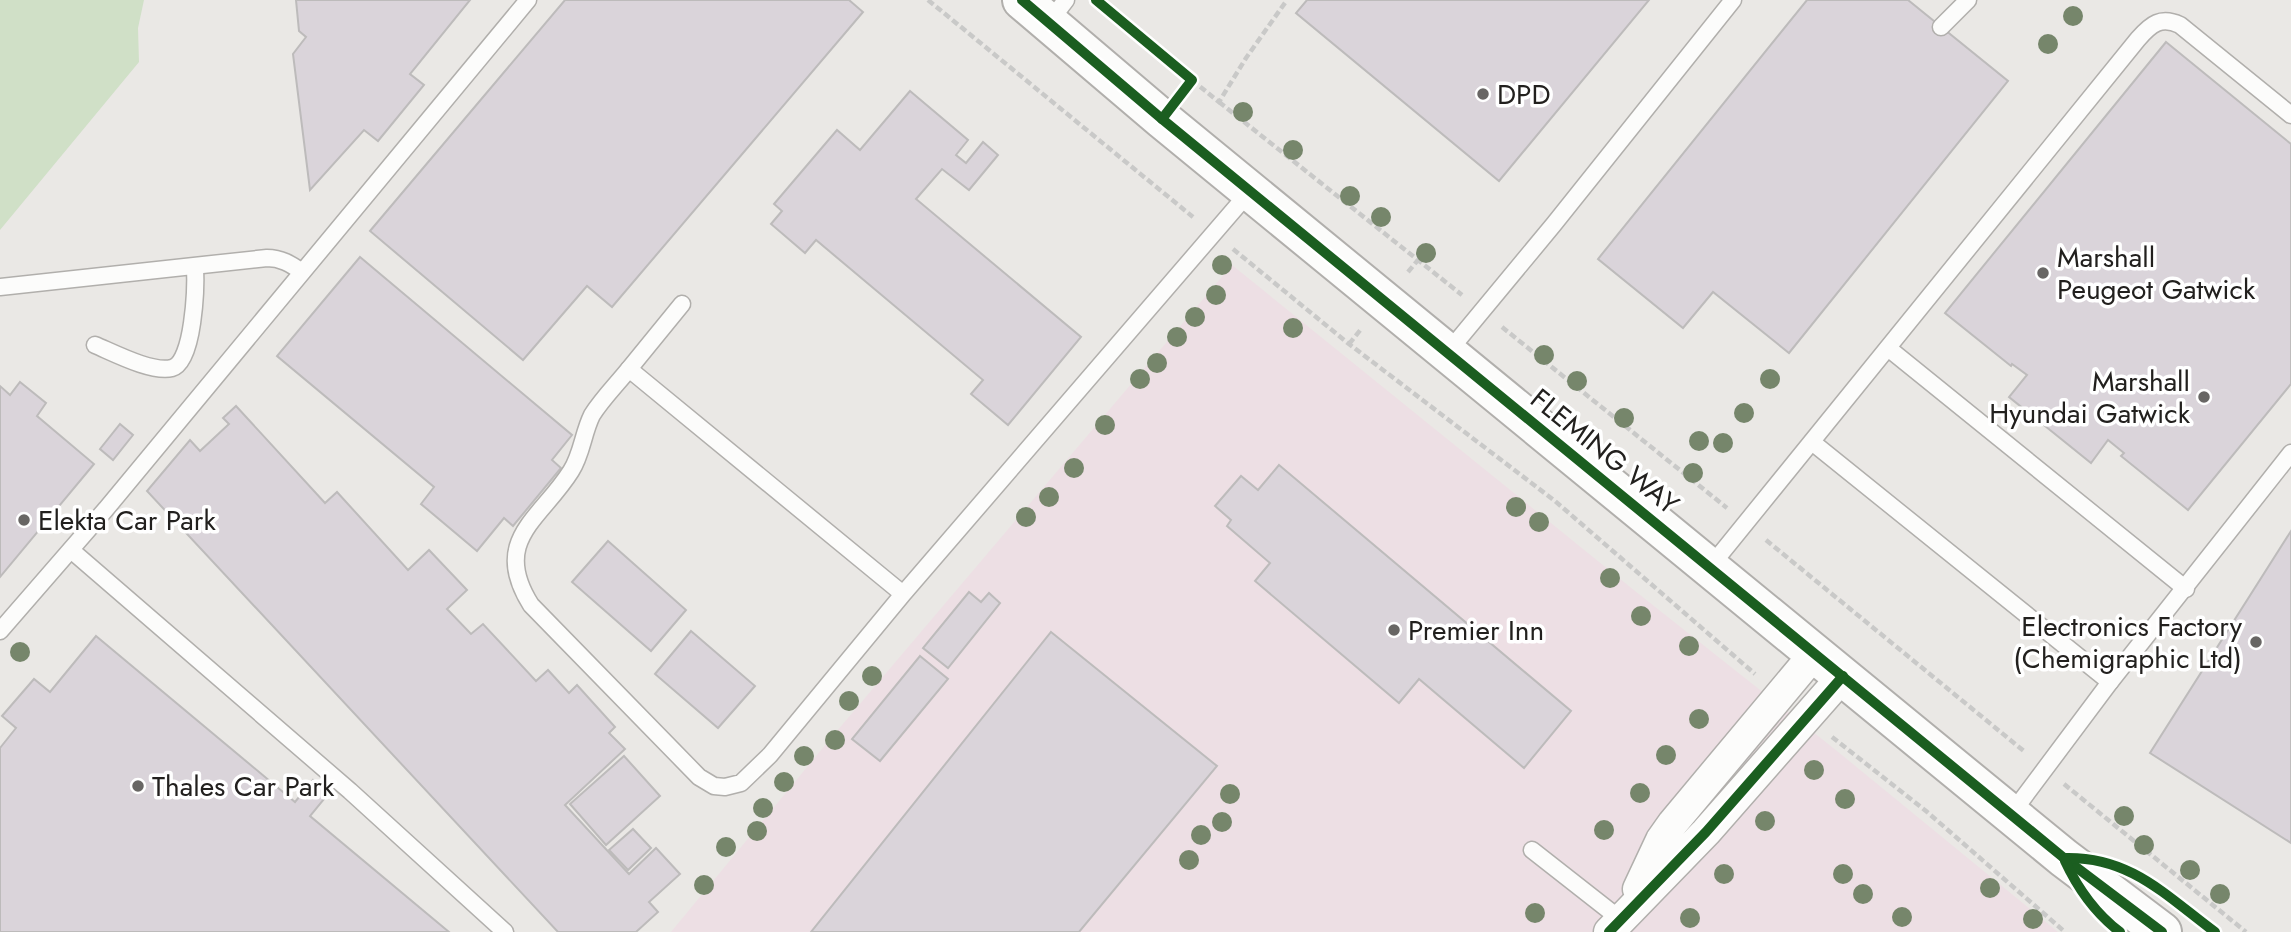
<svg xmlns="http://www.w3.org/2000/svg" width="2291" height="932" font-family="Jost,sans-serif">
<rect width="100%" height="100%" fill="#eae8e5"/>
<path fill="#eddfe4" d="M1232,265L1635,591L1837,751L2058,932H671L831,738Z"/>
<path fill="#d0e0c7" d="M0,0H144L138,28L139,62L0,230Z"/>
<g fill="#dad4da" stroke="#bdbbbb" stroke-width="2">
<path d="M296,0H470L410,74L424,85L378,141L364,130L310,190L293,54L306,37L299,31Z"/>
<path d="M565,0H849L863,12L612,307L587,286L523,360L370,231Z"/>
<path d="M1307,0H1649L1499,181L1296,13Z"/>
<path d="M1807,0H1908L2008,81L1789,353L1713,292L1683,328L1598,259Z"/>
<path d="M2166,42L2291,144V384L2188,510L2121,456L2124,453L2108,440L2091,463L2009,397L2027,375L2012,364L2011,366L1945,313Z"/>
<path d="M910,91L968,140L956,155L966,163L983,142L998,155L969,190L942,169L916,199L1081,337L1008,425L971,394L983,380L816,240L805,253L771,224L782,211L774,204L837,130L860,150Z"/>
<path d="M360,257L572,435L552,460L561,468L513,526L504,518L477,551L421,504L434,487L277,356Z"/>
<path d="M20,382L46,403L37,416L94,464L0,577V386L10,395Z"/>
<path d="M236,406L325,503L337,492L408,570L429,550L467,590L447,609L471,634L483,624L536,681L548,670L569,693L577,685L615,727L609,733L625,749L565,805L629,874L656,848L680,874L649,902L658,912L636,932H558L147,491L190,440L200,451L229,424L223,418Z"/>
<path d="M120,424L133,435L113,460L100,449Z"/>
<path d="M1279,465L1571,711L1524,768L1419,679L1399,703L1255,581L1270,563L1227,526L1231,520L1215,506L1241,476L1258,490Z"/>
<path d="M2291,531V843L2150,753Z"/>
<path d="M608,541L686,610L651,651L572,582Z"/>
<path d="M969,592L981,602L989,593L1000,603L948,668L923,648Z"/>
<path d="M691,631L755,686L718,728L655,674Z"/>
<path d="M1051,632L1217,766L1079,932H811Z"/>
<path d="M96,636L295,802L313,780L329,793L310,816L449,932H0V748L16,728L2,716L34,679L50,692Z"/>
<path d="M920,656L948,679L880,761L852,739Z"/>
<path d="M624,756L660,796L606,845L570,804Z"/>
<path d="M633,829L651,848L628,870L609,850Z"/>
</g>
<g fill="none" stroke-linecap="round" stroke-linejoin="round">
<g stroke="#b1afac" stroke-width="19">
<g id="lane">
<path d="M1049,22L1066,0"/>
<path d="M1941,27L1968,0"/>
<path d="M0,287L267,258C281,258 291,264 302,272"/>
<path d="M95,345C114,353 152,373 172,368C194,362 196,286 195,267"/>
<path d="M1888,348L2186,589"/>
<path d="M1448,352L1554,224L1733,0"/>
<path d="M629,369L682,304"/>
<path d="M1812,442L2110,682"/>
<path d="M71,550L350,791L505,932"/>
<path d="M1710,567L2138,39C2151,24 2161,16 2180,25L2291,115"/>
<path d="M903,594L629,369C617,384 602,399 592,415C583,433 582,454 571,471C541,519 490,540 531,605L699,777L714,786L725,787L741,783L770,755L903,594L1251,190"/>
<path d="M0,631L106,509L528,0"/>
<path d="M2012,813L2110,682L2291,453"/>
<path d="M1532,850L1620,919"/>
</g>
</g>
<g stroke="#b1afac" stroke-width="33">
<g id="street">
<path d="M1638,889L1661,840L1673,823L1815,653"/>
<path d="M1609,932L1706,832L1843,676"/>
</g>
</g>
<g stroke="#b1afac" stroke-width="42">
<path id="secondary" d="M1022,0L1162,119L2064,858L2162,932"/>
</g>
<g stroke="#c9c9c8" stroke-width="4.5" stroke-dasharray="7 3.5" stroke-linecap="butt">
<path d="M928,0L1193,217"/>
<path d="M1192,80L1219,102L1246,58L1287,0"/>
<path d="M1219,102L1462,295"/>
<path d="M1233,249L1349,344L1555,501L1755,674"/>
<path d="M1408,272L1418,260"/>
<path d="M1502,327L1727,508"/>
<path d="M1349,344L1362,328"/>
<path d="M1766,540L2025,752"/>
<path d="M1832,737L1926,811L2065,932"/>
<path d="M2064,784L2246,932"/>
</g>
<use href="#lane" stroke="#fcfcfb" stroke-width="16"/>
<use href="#street" stroke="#fcfcfb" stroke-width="30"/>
<use href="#secondary" stroke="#fcfcfb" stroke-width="38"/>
<g stroke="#fff" stroke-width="15">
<g id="cycleway">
<path d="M1022,0L1162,119L2064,858L2162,932"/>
<path d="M1096,0L1192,80L1162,119"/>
<path d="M2064,858C2130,856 2165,895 2215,932"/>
<path d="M2065,861C2078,889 2095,913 2120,932"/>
<path d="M1609,932L1706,832L1843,676"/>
</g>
</g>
<use href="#cycleway" stroke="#1b5e20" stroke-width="10"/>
</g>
<g fill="#76866b">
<circle cx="2073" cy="16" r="10"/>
<circle cx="2048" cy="44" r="10"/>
<circle cx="1243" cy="112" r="10"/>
<circle cx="1293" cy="150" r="10"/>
<circle cx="1350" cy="196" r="10"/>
<circle cx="1381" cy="217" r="10"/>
<circle cx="1426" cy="253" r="10"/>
<circle cx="1222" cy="265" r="10"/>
<circle cx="1216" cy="295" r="10"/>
<circle cx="1195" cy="317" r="10"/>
<circle cx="1293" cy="328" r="10"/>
<circle cx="1177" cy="337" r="10"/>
<circle cx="1544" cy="355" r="10"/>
<circle cx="1157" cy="363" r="10"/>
<circle cx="1140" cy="379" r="10"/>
<circle cx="1770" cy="379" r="10"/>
<circle cx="1577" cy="381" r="10"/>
<circle cx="1744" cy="413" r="10"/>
<circle cx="1624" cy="418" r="10"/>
<circle cx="1105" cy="425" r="10"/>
<circle cx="1699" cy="441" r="10"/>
<circle cx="1723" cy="443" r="10"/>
<circle cx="1074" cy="468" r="10"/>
<circle cx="1693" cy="473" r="10"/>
<circle cx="1049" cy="497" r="10"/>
<circle cx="1516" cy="507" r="10"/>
<circle cx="1026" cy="517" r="10"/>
<circle cx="1539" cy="522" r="10"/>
<circle cx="1610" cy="578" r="10"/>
<circle cx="1641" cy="616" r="10"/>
<circle cx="1689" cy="646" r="10"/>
<circle cx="20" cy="652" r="10"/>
<circle cx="872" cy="676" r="10"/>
<circle cx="849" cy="701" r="10"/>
<circle cx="1699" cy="719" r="10"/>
<circle cx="835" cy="740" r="10"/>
<circle cx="1666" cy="755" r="10"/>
<circle cx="804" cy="756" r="10"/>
<circle cx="1814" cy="770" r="10"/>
<circle cx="784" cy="782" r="10"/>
<circle cx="1640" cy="793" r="10"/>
<circle cx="1230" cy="794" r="10"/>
<circle cx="1845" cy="799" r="10"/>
<circle cx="763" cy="808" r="10"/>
<circle cx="2124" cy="816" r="10"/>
<circle cx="1765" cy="821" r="10"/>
<circle cx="1222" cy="822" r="10"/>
<circle cx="1604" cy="830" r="10"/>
<circle cx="757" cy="831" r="10"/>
<circle cx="1201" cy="835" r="10"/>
<circle cx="2144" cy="845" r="10"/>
<circle cx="726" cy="847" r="10"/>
<circle cx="1189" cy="860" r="10"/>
<circle cx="2190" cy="870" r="10"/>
<circle cx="1724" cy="874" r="10"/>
<circle cx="1843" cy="874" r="10"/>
<circle cx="704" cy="885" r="10"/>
<circle cx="1990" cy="888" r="10"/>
<circle cx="1863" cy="894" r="10"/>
<circle cx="2220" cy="894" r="10"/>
<circle cx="1535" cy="913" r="10"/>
<circle cx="1902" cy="917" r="10"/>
<circle cx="1690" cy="918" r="10"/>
<circle cx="2033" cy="919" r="10"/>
</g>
<g fill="#686664" stroke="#fff" stroke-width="2.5">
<circle cx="1483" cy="94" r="7"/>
<circle cx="2043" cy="273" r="7"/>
<circle cx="2204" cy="397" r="7"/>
<circle cx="24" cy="520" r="7"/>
<circle cx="1394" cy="630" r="7"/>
<circle cx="2256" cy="642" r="7"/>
<circle cx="138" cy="786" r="7"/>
</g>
<g text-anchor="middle" stroke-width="7" stroke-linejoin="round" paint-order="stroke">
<g font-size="28" fill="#22201e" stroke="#fff" text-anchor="start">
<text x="1497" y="104">DPD</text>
<text x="2057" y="267">Marshall<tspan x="2057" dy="32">Peugeot Gatwick</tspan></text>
<text x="2190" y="391" text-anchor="end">Marshall<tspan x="2190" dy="32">Hyundai Gatwick</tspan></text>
<text x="38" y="530">Elekta Car Park</text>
<text x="2242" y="636" text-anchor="end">Electronics Factory<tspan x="2242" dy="32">(Chemigraphic Ltd)</tspan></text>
<text x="1408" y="640">Premier Inn</text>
<text x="152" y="796">Thales Car Park</text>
</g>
<g font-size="28" fill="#22201e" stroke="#fff">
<text transform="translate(1605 451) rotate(39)" y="10">FLEMING WAY</text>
</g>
</g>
</svg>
